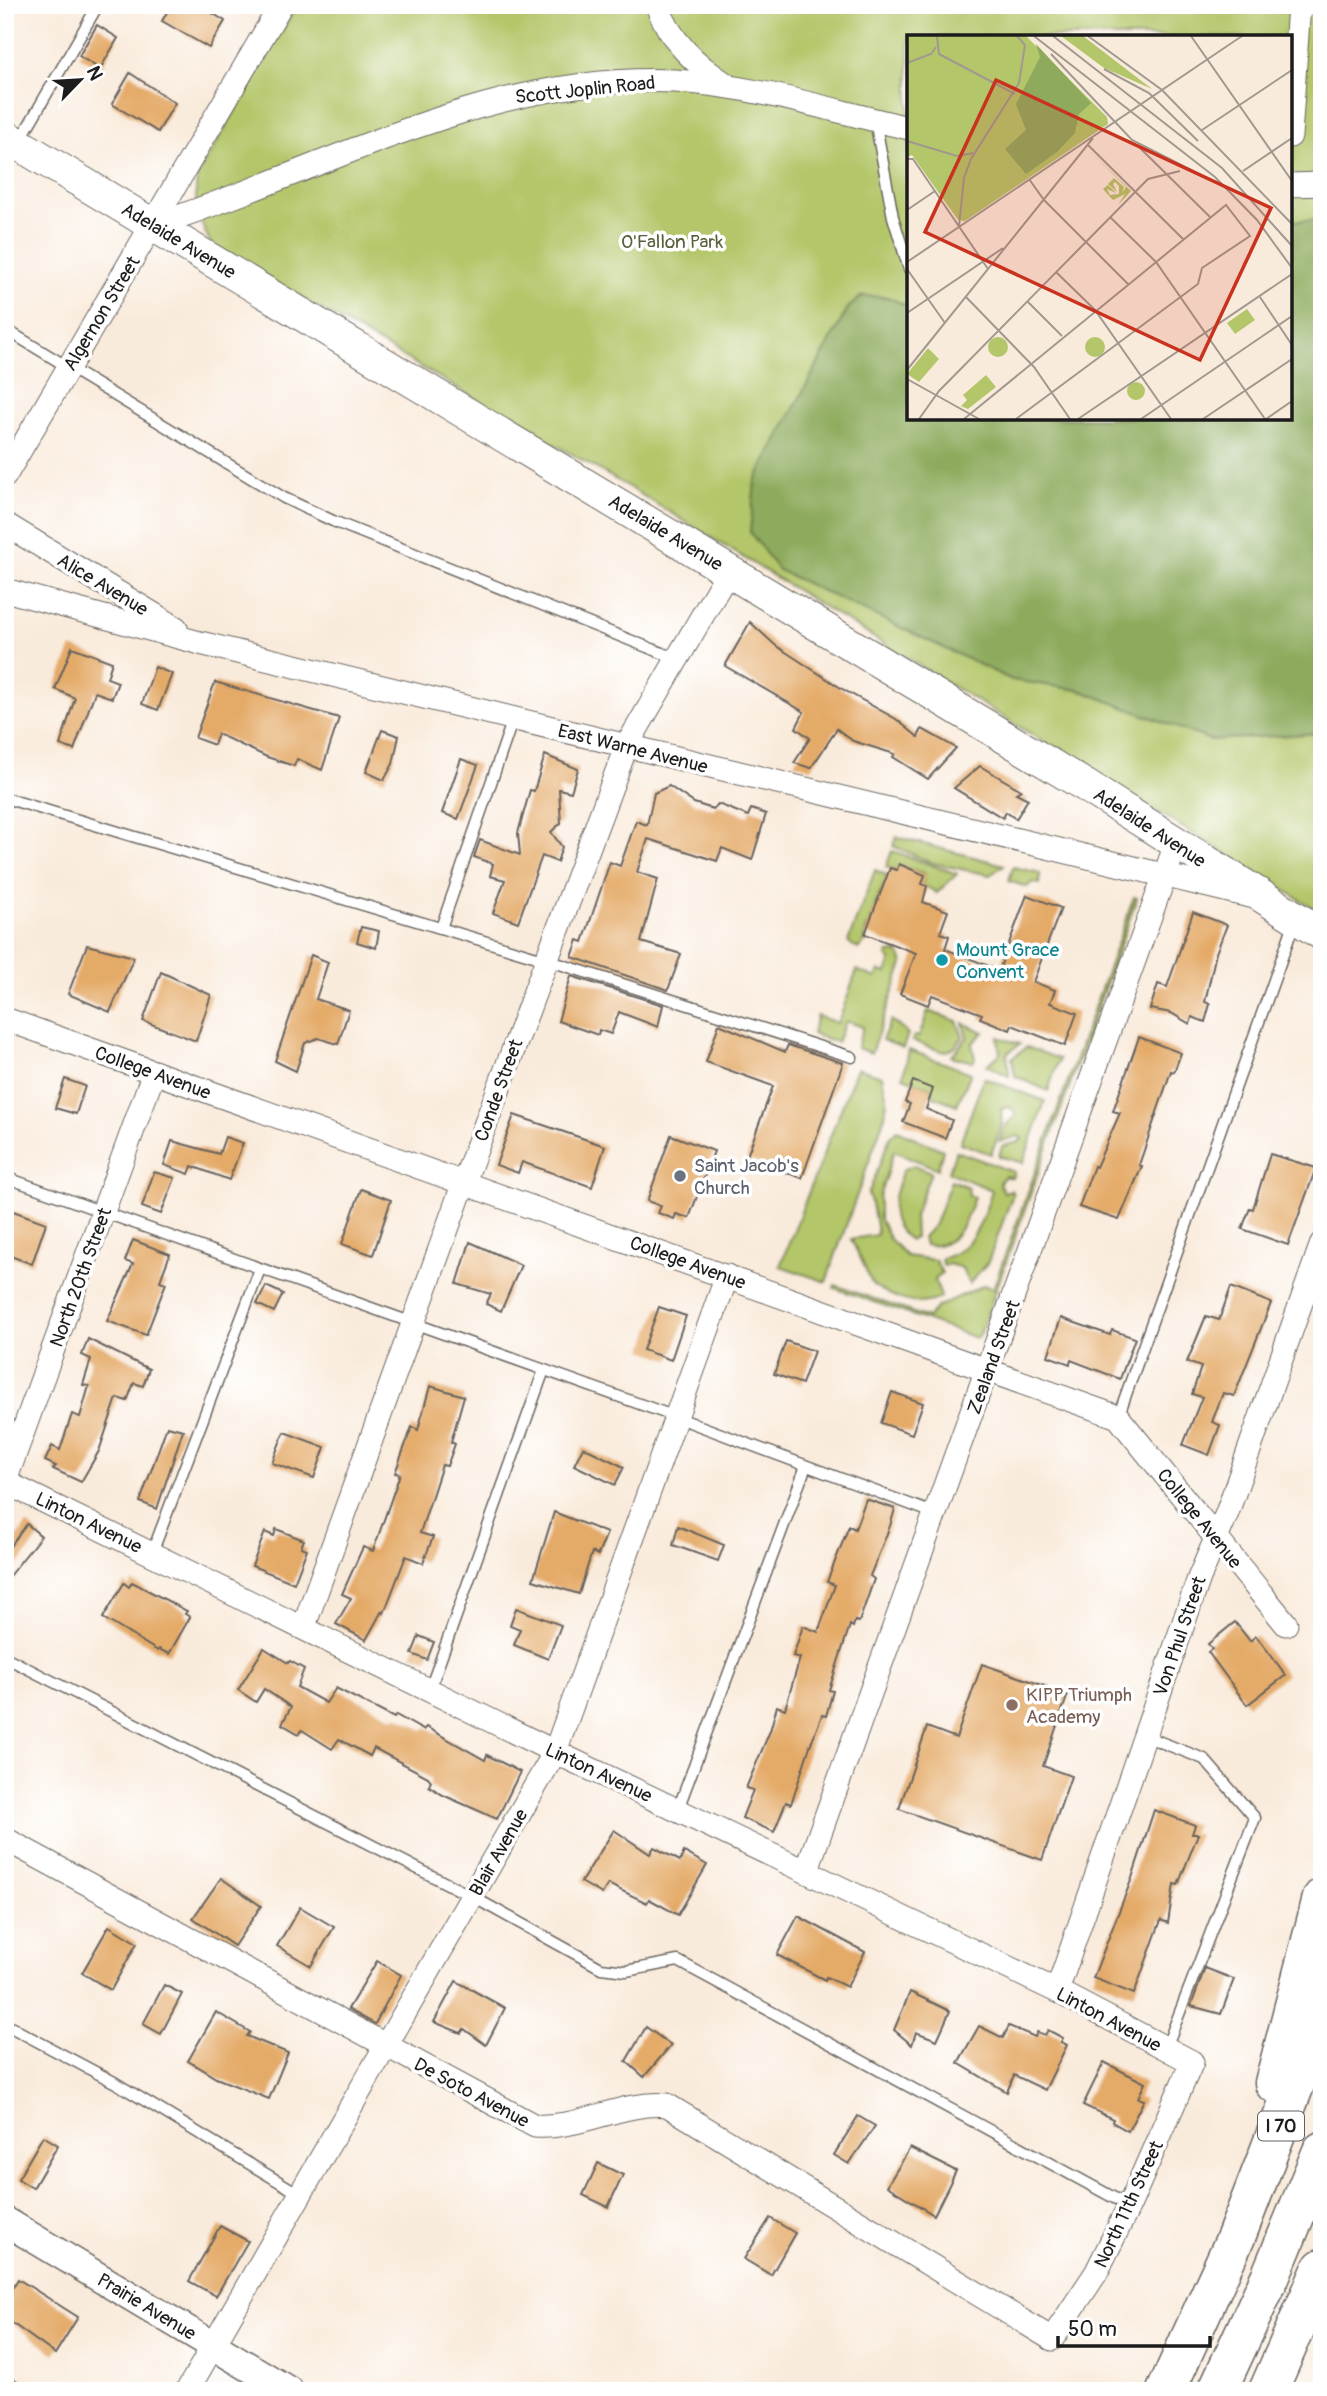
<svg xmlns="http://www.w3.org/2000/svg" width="1327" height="2396" font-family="Pangolin,sans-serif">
<rect width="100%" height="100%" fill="#fff"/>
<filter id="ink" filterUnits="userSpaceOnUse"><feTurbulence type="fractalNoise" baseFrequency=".0143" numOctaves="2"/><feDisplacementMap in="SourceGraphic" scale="14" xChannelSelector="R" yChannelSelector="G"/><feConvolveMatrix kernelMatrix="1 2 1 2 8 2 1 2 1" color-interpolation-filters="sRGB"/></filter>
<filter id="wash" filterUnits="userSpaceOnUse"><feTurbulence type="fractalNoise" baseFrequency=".00686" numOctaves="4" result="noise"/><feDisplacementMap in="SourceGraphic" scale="28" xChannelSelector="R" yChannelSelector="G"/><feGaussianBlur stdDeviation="1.57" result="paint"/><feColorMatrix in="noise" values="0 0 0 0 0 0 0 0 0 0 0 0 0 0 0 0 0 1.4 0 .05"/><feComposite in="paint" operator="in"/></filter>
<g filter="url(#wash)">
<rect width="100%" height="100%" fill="#f9ebdb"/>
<g fill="#b3c669" stroke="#687142" stroke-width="2" fill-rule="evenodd">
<path d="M297,5H1322V913L632,489L213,247C199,223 193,204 197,176ZM909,37H1290V418H909Z"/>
<path d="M897,837L1004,865L990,875L932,863L893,846Z"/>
<path d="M892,851L957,874L937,893L922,884L925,874L899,865L897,870L886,867Z"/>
<path d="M1013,867L1040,873V884L1033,882L1027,887L1009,881Z"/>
<path d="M875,870L887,875L865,933L866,941L858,949L848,942Z"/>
<path d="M1134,897L1137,898L979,1337L976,1338L834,1288L835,1285L928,1318L937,1307L984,1285L993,1289Z"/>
<path d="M899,952L903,964L871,1053L857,1048L863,1027L846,1021L837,1042L812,1034L817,1016L838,1023L857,970L876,978L879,971L887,973L891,960L887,957L888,953Z"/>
<path d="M928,1011L957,1021L963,1037L954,1048L944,1052L912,1041L914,1036L919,1037Z"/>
<path d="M891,1020L908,1034L903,1048L882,1040Z"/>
<path d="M963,1023L984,1032L972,1044L975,1059L973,1062L951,1056L967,1038Z"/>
<path d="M998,1037L1020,1044L1007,1053L1009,1076L987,1065L1000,1054Z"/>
<path d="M1027,1047L1059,1059L1048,1091L1015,1076L1012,1058Z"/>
<path d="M909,1050L971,1073L957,1105L931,1095L933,1089L903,1077Z"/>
<path d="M857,1068L882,1076L887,1099L885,1116L826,1282L780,1266Z"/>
<path d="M984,1078L1045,1101L1023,1163L999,1156L1002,1146L1019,1142L1022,1138L1018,1136L999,1142L1005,1126L1016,1115L1013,1109L1007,1107L1001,1109L1002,1125L991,1154L960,1143Z"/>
<path d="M897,1130L943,1150L938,1169L894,1151L879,1197V1218L889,1238L906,1256L935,1260L942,1273L935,1280L941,1297C920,1310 893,1298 873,1285L851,1239L877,1235C877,1229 872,1202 868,1195L890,1137Z"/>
<path d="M956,1151L1014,1172L1012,1178L1005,1176L999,1183L1004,1192L1011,1190L1013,1194L988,1262L969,1284L962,1268L949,1264L944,1266L941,1259C974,1250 983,1220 992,1190L948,1172Z"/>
<path d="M913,1165L931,1172L914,1216L915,1238L910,1240C883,1222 893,1195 903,1170Z"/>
<path d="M951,1180L968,1187L969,1195L974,1197C965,1222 958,1249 925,1245L923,1237L935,1224Z"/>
</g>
<path fill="#8eab5d" stroke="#55643c" stroke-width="2" d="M1322,220V733L1210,740L1079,690L1012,680L778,570L750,532L755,481L848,308L862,296L888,297L909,307V418H1290V221Z"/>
<g id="blocks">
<g fill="#e4aa68">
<path d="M171,5H199L225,21L209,48L162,21Z"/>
<path d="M97,25L118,38L100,69L79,56Z"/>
<path d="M130,73L175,103L158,132L112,104Z"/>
<path d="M750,622L775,645L844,690L896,719L918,737L922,729L956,748L928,779L893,757L895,754L853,741L837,729L811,768L794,763L810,738L796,728L804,712L725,666Z"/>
<path d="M72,647L112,662L107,678L118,682L112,698L95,692L74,750L60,745L75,698L55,689Z"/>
<path d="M155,667L172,674L158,710L142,704Z"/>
<path d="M215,682L339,718L322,770L297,759L294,766L267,757L218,734L214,745L195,738Z"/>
<path d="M382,730L399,736L393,764L384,780L366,772Z"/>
<path d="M545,755L578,769L571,792L559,789L561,823L551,832L562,847L557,862L542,856L518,922L493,913L505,880L490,876L493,864L474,857L480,840L520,855L518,833L530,790L534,791Z"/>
<path d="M461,759L478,765L458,819L442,813Z"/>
<path d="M980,766L1021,790L1016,793L1028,799L1016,819L1006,812L1003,818L954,788Z"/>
<path d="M669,786L694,803L713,809L718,804L748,816L751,809L766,814L752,860L722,848L717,861L648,839L637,872L658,879L641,942L681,954L668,990L572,957L578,940L583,942L610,862L620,866L636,821L647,825L654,793Z"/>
<path d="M899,864L925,875L922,884L927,886L923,902L948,911L940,933L949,936L945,949L999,970L1027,895L1061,908L1033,982L1055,990L1050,1003L1077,1013L1065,1046L1012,1025L1010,1030L980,1018L982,1014L932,995L928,1005L900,994L916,953L865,934L890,868L897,870Z"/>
<path d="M1193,912L1227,925L1216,953L1205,1002L1210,1004L1205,1022L1192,1017L1190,1024L1171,1013L1150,1009L1158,984L1167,987Z"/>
<path d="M361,927L379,931L376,948L357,942Z"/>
<path d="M87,945L134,957L110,1012L68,994Z"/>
<path d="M311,955L328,962L316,999L349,1010L338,1044L318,1038L305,1043L296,1071L275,1061Z"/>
<path d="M161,972L211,995L196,1041L143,1021Z"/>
<path d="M571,976L663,1005L658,1027L619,1012L611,1034L599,1030L598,1035L558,1021Z"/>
<path d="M719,1024L785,1052L788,1045L843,1063L802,1178L746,1159L773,1086L706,1062Z"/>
<path d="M1139,1037L1181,1053L1174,1072L1171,1071L1139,1165L1142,1166L1119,1220L1079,1207L1094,1166L1096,1167L1120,1113L1113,1111Z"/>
<path d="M65,1079L85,1086L76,1114L55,1108Z"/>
<path d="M913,1081L933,1089L926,1109L952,1120L945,1138L903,1122L910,1104L905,1102Z"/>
<path d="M514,1115L605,1146L592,1187L522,1162L518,1173L496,1165Z"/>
<path d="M671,1135L714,1151L689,1218L676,1214L674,1219L658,1213L661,1206L647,1201Z"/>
<path d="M225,1137L243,1143L229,1180L192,1166L189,1174L164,1165L172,1141L219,1154Z"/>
<path d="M1270,1154L1316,1168L1288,1245L1242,1229L1250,1208L1253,1209Z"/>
<path d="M154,1172L175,1178L161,1214L142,1207Z"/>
<path d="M361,1189L391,1200L373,1255L342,1244Z"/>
<path d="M5,1208L46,1223L32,1264L5,1254Z"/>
<path d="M133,1240L170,1254L160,1281L166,1283L146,1335L107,1321L133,1264L125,1261Z"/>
<path d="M470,1242L521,1265L501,1311L486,1304L491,1294L457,1284Z"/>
<path d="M266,1286L283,1294L274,1312L257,1304Z"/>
<path d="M1231,1287L1271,1303L1234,1396L1223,1393L1212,1422L1220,1425L1209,1455L1183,1445L1202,1397L1192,1394L1201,1367L1187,1362L1206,1316L1219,1320Z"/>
<path d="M659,1307L686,1316L671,1360L643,1350Z"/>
<path d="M1061,1318L1110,1335L1112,1330L1135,1338L1120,1379L1071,1360L1070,1364L1048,1356Z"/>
<path d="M88,1339L149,1369L143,1386L134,1383L127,1401L117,1398L99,1451L81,1482L53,1469L56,1466L45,1461L52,1446L60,1450L72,1414L80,1417L89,1386L83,1385L91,1359L82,1355Z"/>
<path d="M786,1341L814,1351L802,1384L774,1374Z"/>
<path d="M430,1386L464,1396L451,1442L455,1444L447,1466L442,1465L420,1533L433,1537L423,1563L406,1556L384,1613L382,1611L366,1640L336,1624L351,1598L342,1594L363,1547L373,1551L400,1474L395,1473L412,1427L418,1430Z"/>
<path d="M892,1392L923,1403L912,1434L881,1423Z"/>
<path d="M167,1426L183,1430L157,1509L140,1502Z"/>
<path d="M284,1432L325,1447L314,1478L272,1463Z"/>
<path d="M583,1447L624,1467L615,1485L574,1465Z"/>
<path d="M866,1499L895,1509L890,1526L870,1576L874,1579L859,1622L855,1621L853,1627L850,1625L829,1690L833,1691L826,1716L822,1715L810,1746L791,1804L786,1802L774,1832L742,1818L753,1790L746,1788L770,1731L777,1706L785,1709L800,1658L793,1656L803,1626L818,1632L835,1585L827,1582L849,1526L855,1529Z"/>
<path d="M554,1512L607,1533L598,1555L592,1552L579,1594L533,1580Z"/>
<path d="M27,1524L41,1536L5,1581V1553Z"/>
<path d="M678,1526L724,1545L718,1561L673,1545Z"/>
<path d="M276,1529L304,1540L301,1547L307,1549L294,1583L252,1566L265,1532L274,1536Z"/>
<path d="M132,1582L187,1611L185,1614L190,1617L169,1654L159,1649L158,1651L103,1618L124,1583L129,1587Z"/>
<path d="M516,1608L561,1625L548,1659L514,1645L520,1629L510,1625Z"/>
<path d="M1235,1622L1250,1641L1256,1636L1286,1675L1247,1705L1208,1652L1212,1649L1208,1644Z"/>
<path d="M419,1636L434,1642L427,1660L412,1654Z"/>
<path d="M264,1648L288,1663L290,1661L304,1669L297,1687L326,1703L336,1688L394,1718L396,1715L423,1730L426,1727L485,1760L487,1755L520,1772L497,1819L443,1795L429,1786L431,1781L428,1777L374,1748L370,1756L339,1739L332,1749L302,1730L299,1734L282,1724L291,1707L264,1689L256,1702L238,1690Z"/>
<path d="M982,1664L1068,1694L1043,1766L1071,1776L1042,1860L899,1809L927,1727L956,1738Z"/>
<path d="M1154,1810L1195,1825L1192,1834H1198L1178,1885L1174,1884L1168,1923L1161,1920L1134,1994L1093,1978L1132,1878Z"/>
<path d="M614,1830L650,1854L654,1847L680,1861L684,1852L707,1865L678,1915L649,1899L647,1903L608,1884L602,1894L581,1882Z"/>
<path d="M221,1878L261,1906L234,1946L193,1918Z"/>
<path d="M300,1907L334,1927L311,1966L277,1946Z"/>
<path d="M798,1916L865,1952L847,1987L826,1977L825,1980L777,1955Z"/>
<path d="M109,1926L137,1943L111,1990L82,1973Z"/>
<path d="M377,1961L401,1975L375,2024L348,2009Z"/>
<path d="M1205,1968L1234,1979L1221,2014L1191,2006Z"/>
<path d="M456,1981L505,2008L486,2045L464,2029L461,2033L434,2022Z"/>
<path d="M164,1985L182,1994L161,2034L143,2024Z"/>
<path d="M910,1992L950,2011L937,2040L916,2032L912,2045L894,2030Z"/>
<path d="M216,2012L250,2032L247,2036L288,2053L269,2099L216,2078L188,2061Z"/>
<path d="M979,2026L1003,2038L1009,2026L1035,2037L1037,2032L1045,2035L1048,2030L1063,2038L1061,2042L1067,2045L1045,2090L1014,2075L1007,2092L958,2063Z"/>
<path d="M646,2027L671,2045L644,2077L626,2061Z"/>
<path d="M1104,2062L1145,2083L1138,2098L1144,2100L1128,2131L1112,2122L1113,2119L1083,2105Z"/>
<path d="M858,2116L875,2126L849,2164L834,2155Z"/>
<path d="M43,2136L58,2145L33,2188L18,2179Z"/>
<path d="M910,2148L956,2171L934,2215L887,2186Z"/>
<path d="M598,2163L623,2175L608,2207L583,2195Z"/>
<path d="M770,2218L795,2233L771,2275L744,2259Z"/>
<path d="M220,2226L248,2241L216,2296L189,2281Z"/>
<path d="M18,2279L78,2317L55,2354L5,2318V2300Z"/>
</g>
</g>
</g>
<g filter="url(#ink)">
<use href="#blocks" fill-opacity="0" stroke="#69645f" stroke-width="2"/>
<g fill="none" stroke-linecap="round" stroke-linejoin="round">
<g stroke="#69645f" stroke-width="13">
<g id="service">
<path d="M875,120L893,217L909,269"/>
<path d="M19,142L98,5"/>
<path d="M5,329L284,498L333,521L677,659"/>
<path d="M5,798L547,960L852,1057"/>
<path d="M441,928L513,719"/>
<path d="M5,1177L676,1417L936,1514"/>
<path d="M1118,1417L1295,921"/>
<path d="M152,1553L260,1269"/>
<path d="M5,1657L473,1897L601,1968L626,1971L678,1961L1129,2206"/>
<path d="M430,1689L544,1370"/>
<path d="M1145,1736L1204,1759L1255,1818L1166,2048"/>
<path d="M678,1809L806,1466"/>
<path d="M5,2024L114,2082L301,2195"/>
<path d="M5,2380L23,2391"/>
</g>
</g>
<g stroke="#69645f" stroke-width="25">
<g id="minor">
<path d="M657,5C670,41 696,65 727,85"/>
<path d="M1290,136L1299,5"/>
<path d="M1290,185L1322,184"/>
<path d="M154,225C325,170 490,72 675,81C753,85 833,111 909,128"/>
<path d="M5,476L281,5"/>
<path d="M5,524L176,628"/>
<path d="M5,590L200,643L1250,896"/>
<path d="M5,1019L1118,1417L1286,1624"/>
<path d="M5,1481L154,1072"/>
<path d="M5,1482L555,1752L1057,1991L1192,2062L1129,2206L1096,2273L1052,2339L667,2105C621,2101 581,2129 535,2126L5,1839"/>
<path d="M304,1626L464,1182L626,747L729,570"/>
<path d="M807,1869L1176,844"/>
<path d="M1057,1991L1199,1578L1227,1513L1322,1243"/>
<path d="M187,2391L555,1752L727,1276"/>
</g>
</g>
<g stroke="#69645f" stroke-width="31">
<path id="tertiary" d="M5,2221L289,2391"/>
</g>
<g stroke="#69645f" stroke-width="34">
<path id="secondary" d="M5,136L1086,786L1322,934"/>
</g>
<g stroke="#69645f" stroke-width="41">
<g id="motorway">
<path d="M1274,2083L1322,1898"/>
<path d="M1166,2391L1236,2237L1322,2015"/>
<path d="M1217,2391L1270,2277L1322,2151"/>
<path d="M1268,2391L1322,2268"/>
</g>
</g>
<use href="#service" stroke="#fff" stroke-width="10"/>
<use href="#minor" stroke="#fff" stroke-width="23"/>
<use href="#tertiary" stroke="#fff" stroke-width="28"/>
<use href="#secondary" stroke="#fff" stroke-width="32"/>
<use href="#motorway" stroke="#fff" stroke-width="38"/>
</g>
</g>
<circle fill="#0f9aa8" stroke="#fff" stroke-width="2.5" cx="942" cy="960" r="7"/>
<circle fill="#6b7280" stroke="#fff" stroke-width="2.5" cx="680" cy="1176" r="7"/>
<circle fill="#8d6e63" stroke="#fff" stroke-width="2.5" cx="1012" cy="1705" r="7"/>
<g text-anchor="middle" stroke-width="7" stroke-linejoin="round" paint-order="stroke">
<rect fill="#fff" stroke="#606060" stroke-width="2" x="1258" y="2111.5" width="46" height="29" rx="5"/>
<g font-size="18" font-weight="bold" fill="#1c1c1c">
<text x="1281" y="2132">I 70</text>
</g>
<g font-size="19" fill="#1c1c1c" stroke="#fff">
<text transform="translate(585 89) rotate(-6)" y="7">Scott Joplin Road</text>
<text transform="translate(179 240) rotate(31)" y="7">Adelaide Avenue</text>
<text transform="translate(101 313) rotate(-59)" y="7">Algernon Street</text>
<text transform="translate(666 532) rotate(31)" y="7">Adelaide Avenue</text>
<text transform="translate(103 584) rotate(31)" y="7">Alice Avenue</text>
<text transform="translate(633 748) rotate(14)" y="7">East Warne Avenue</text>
<text transform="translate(1150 827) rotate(33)" y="7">Adelaide Avenue</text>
<text transform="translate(153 1072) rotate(20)" y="7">College Avenue</text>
<text transform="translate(498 1090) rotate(-70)" y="7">Conde Street</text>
<text transform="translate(688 1262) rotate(20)" y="7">College Avenue</text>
<text transform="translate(80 1277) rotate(-70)" y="7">North 20th Street</text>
<text transform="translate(993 1357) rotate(-70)" y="7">Zealand Street</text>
<text transform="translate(1200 1518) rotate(51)" y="7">College Avenue</text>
<text transform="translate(89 1522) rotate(26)" y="7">Linton Avenue</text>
<text transform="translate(1179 1636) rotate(-71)" y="7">Von Phul Street</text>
<text transform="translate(599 1772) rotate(25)" y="7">Linton Avenue</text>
<text transform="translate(498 1852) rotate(-60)" y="7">Blair Avenue</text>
<text transform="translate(1109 2019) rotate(28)" y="7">Linton Avenue</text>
<text transform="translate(472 2092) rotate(28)" y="7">De Soto Avenue</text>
<text transform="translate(1128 2204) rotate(-65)" y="7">North 11th Street</text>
<text transform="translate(147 2306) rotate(31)" y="7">Prairie Avenue</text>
</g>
<g font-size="19" fill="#58603b" stroke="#fff">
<text x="672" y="248">O'Fallon Park</text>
</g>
<g font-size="19" fill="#0d838f" stroke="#fff" text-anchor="start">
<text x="956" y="956">Mount Grace<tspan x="956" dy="22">Convent</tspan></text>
</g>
<g font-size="19" fill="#5b616d" stroke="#fff" text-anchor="start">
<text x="694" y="1172">Saint Jacob's<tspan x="694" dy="22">Church</tspan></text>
</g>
<g font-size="19" fill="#785e54" stroke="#fff" text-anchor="start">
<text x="1026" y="1701">KIPP Triumph<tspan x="1026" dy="22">Academy</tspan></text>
</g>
</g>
<g transform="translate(907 35)">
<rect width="385" height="385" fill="#f9ebdb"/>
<path d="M0,1H119L200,82L201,89L58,186L51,185L5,120L0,122ZM154,1H176L245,54L197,33ZM182,115L224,156L211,170L218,159L206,165L196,154L201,150L209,158L200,154L203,160L212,159V151L208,147L206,149L210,157L201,149L207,143L217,152L215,158L219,152ZM340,274L348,285L328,299L320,288ZM178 312a10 10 0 1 1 20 0a10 10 0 1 1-20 0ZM81 312a10 10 0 1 1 20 0a10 10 0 1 1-20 0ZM21,313L32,324L12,347L0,339ZM79,340L89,352L61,374L54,371L60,365L56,360ZM220 356a9 9 0 1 1 18 0a9 9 0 1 1-18 0Z" fill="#b3c669"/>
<path d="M129,9L184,68L172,79L168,98L150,117L119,139L98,114L119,95L109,69L133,22Z" fill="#8eab5d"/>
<path fill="none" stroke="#a1988f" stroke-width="2" d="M30,1L32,19L108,59M127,1L308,142L350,185L385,233M146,1L315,133L385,211M181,1L255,55L385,189M284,1L385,146M144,19L225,105L304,145M0,28L24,19L29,12M197,34L242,58L291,106M295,95L385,35M0,106L50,121L66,118M180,109L276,204M230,110L303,182M0,124H6L81,234M336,136L385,103M122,144L137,165L221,249M0,175L28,156M203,182L249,227L358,384M52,191L57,143L64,124L112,48L118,10L110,1M0,227L335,1M0,234L38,288M149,237L188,275L264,384M59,262L127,332L163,384M353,262L385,310M120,266L155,301M0,278L96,213M0,335L186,103M0,344L72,384M12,384L32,356L241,144L273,136M57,384L319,170L343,201L295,233L291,249L109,384M171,384L385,239M234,384L385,281M296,384L385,324M359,384L385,366"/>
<path fill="#c8321e" fill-opacity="0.15" stroke="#c8321e" stroke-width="3.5" d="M89,45L364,173L293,325L18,197Z"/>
<rect width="385" height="385" fill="none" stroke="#1c1c1c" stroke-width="3.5"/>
</g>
<rect width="1327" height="2396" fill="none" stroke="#fff" stroke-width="28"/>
<g transform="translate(80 80) rotate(65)" stroke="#ffffff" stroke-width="5" paint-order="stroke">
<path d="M0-5L12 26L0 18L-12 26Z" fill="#1c1c1c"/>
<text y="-10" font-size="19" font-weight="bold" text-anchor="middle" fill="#1c1c1c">N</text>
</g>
<path d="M1058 2336v10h152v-10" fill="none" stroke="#1c1c1c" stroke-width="3.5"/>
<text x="1068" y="2336" font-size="21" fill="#1c1c1c" stroke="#ffffff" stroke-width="5" paint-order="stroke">50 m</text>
</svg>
